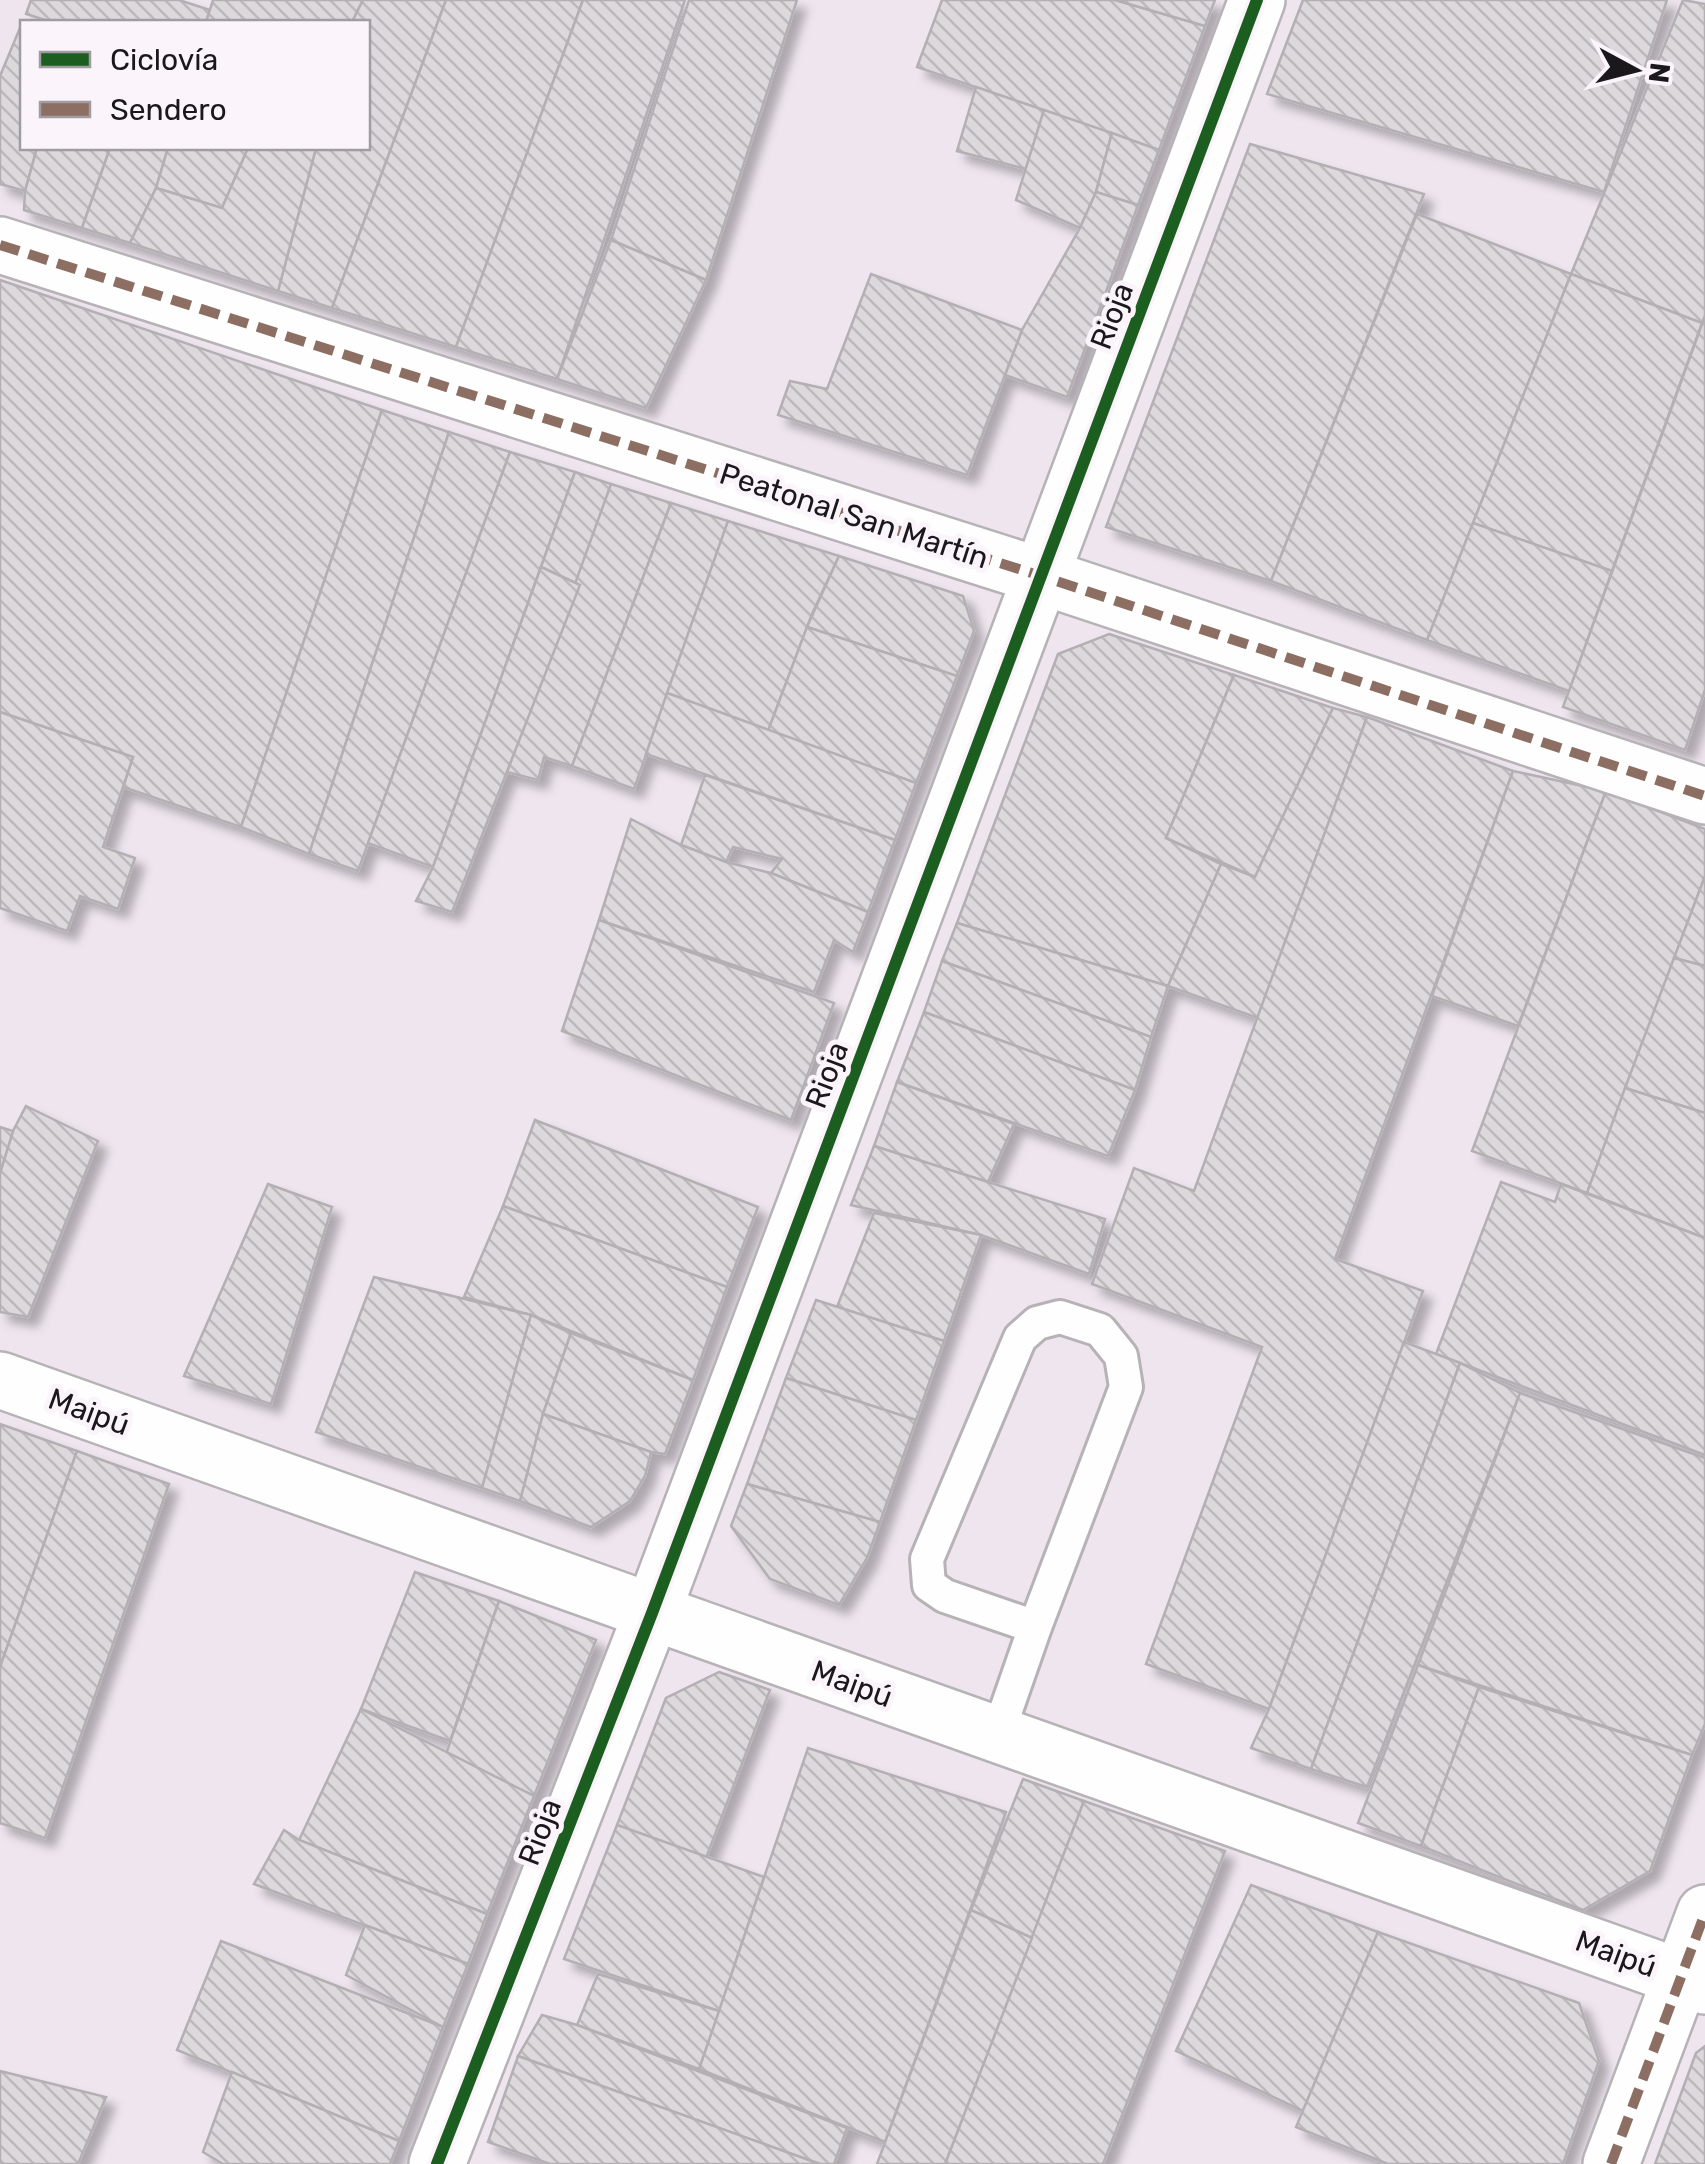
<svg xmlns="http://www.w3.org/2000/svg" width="1705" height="2164" font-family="Rubik,sans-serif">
<defs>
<pattern id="building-back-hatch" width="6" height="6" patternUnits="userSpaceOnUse" patternTransform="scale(2.5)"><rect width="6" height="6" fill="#dcd8dc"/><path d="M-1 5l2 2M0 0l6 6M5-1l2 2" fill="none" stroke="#bcb9bc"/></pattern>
<filter id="shadow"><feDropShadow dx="9" dy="9" stdDeviation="5" flood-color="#0004"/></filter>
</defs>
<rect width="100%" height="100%" fill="#faf5fa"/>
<path fill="#eee5ee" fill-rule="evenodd" d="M0,0H1705V2164H0ZM22,22H368V148H22Z"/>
<g fill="url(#building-back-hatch)" stroke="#b3afb3" stroke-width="2.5" filter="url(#shadow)">
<path d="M31,0H179L210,10L206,22H52L26,14Z"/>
<path d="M213,0H363L352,22H206Z"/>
<path d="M363,0H446L332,308L278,291L316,148H368V22H352Z"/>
<path d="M446,0H583L456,347L332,308Z"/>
<path d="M583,0H685L557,379L456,347Z"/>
<path d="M689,0H797L706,280L611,240Z"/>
<path d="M942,0H1115L1205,26L1159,150L917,67Z"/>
<path d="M1115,0H1215L1205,26Z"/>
<path d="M1303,0H1667L1604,192L1267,94Z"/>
<path d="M1683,0L1705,4V316L1702,323L1571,274Z"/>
<path d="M22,23V148H37L25,191L0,184V76Z"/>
<path d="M976,87L1044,110L1026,169L957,151Z"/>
<path d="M1044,110L1112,133L1096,192L1080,228L1016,200Z"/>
<path d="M1112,133L1159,150L1138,205L1096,192Z"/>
<path d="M1250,144L1424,194L1271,581L1106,527Z"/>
<path d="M37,148H110L82,228L24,210L25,191Z"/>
<path d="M110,148H168L156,188L130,243L82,228Z"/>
<path d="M168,148H248L222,208L156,188Z"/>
<path d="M248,148H316L278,291L130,243L156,188L222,208Z"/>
<path d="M1096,192L1138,205L1067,397L1005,375L1022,330L1080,228Z"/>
<path d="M1417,214L1571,274L1427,640L1271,581Z"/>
<path d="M611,240L706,280L646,408L557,379Z"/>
<path d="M871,274L1022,330L967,475L778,415L790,381L827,389Z"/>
<path d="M1571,274L1702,323L1612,571L1473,523Z"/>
<path d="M0,280L382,410L241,827L123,787L133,757L0,712Z"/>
<path d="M1705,316V690L1685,750L1563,707Z"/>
<path d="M382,410L449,432L309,854L241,827Z"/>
<path d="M449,432L510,452L358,871L309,854Z"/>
<path d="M510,452L575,472L433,867L368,843Z"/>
<path d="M575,472L611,484L580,585L541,567Z"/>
<path d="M611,484L671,503L572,766L544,757L538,780L507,772Z"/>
<path d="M671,503L728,521L634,789L572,766Z"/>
<path d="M728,521L839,556L812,614L768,731L667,693Z"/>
<path d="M1473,523L1612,571L1569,691L1427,640Z"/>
<path d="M839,556L963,596L974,631L957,676L807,627Z"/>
<path d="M541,567L580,585L452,912L416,901L433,867Z"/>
<path d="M807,627L957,676L916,783L768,731Z"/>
<path d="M1109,634L1234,675L1166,838L1221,864L1168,986L957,923L1058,654Z"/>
<path d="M1234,675L1333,708L1255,877L1166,838Z"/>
<path d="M667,693L916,783L895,840L646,754Z"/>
<path d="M1333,708L1367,717L1258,1018L1168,986L1221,864L1255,877Z"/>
<path d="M0,712L133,757L103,847L135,858L118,909L80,896L67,931L0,908Z"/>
<path d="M1367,717L1513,771L1335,1259L1423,1291L1269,1709L1146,1664L1262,1347L1092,1284L1134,1168L1194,1191Z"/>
<path d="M1513,771L1606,791L1518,1026L1432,996Z"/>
<path d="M705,775L895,840L868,912L771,873L782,859L733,847L726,862L681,845Z"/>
<path d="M1606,791L1705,829V876L1587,1193L1472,1151Z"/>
<path d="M631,819L681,845L726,862L771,873L868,912L853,952L834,940L814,992L599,920Z"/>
<path d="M1705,876V966L1674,958Z"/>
<path d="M599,920L834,1003L791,1120L562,1031Z"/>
<path d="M957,923L1168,986L1151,1037L942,961Z"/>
<path d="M1674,958L1705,966V1113L1625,1088Z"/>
<path d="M942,961L1151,1037L1135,1090L924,1012Z"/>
<path d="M924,1012L1135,1090L1108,1156L897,1082Z"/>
<path d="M897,1082L1014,1124L988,1182L874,1146Z"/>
<path d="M1625,1088L1705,1113V1238L1587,1193Z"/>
<path d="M26,1106L98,1141L28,1317L0,1312V1173L13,1131Z"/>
<path d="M535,1120L758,1207L727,1287L503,1206Z"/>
<path d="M0,1127L13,1131L0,1173Z"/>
<path d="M874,1146L1105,1219L1089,1274L981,1235L851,1205Z"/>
<path d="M1501,1182L1555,1202L1561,1184L1705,1238V1455L1436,1354Z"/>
<path d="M268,1184L332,1207L271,1404L184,1376Z"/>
<path d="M503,1206L727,1287L693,1380L531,1315L464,1297Z"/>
<path d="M874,1213L981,1235L944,1341L837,1307Z"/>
<path d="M374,1277L531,1315L482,1488L316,1432Z"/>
<path d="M816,1300L944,1341L916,1420L786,1378Z"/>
<path d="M531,1315L571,1333L543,1414L520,1501L482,1488Z"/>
<path d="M571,1333L693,1380L665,1454L651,1452L543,1414Z"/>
<path d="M1404,1342L1460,1363L1311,1769L1251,1748L1269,1709Z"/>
<path d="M1460,1363L1520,1393L1367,1787L1311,1769Z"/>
<path d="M786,1378L916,1420L880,1522L747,1484Z"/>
<path d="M1520,1393L1705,1458V1724L1692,1755L1418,1665Z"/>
<path d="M543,1414L651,1452L645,1476L630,1501L591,1527L520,1501Z"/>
<path d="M0,1424L77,1451L0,1667Z"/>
<path d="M77,1451L169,1484L45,1838L0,1823V1667Z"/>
<path d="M747,1484L880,1522L867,1558L839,1605L770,1579L731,1526Z"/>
<path d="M415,1572L499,1601L450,1741L361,1709Z"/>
<path d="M499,1601L596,1640L534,1796L446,1754Z"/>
<path d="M1418,1665L1479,1687L1421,1846L1358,1823Z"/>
<path d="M719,1672L770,1690L706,1858L617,1825L666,1698Z"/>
<path d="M1479,1687L1692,1755L1650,1871L1583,1910L1421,1846Z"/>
<path d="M361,1709L534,1796L487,1914L299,1840Z"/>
<path d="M808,1748L1006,1812L885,2142L699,2069Z"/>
<path d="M1023,1779L1084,1801L1032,1938L971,1910Z"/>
<path d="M1084,1801L1225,1851L1103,2164H945Z"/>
<path d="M617,1825L764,1877L719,2011L564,1959Z"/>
<path d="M284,1830L299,1840L487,1914L468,1964L254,1884Z"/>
<path d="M1251,1885L1378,1932L1303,2111L1176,2051Z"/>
<path d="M971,1910L1032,1938L945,2164H877Z"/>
<path d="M365,1925L468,1964L443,2027L346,1975Z"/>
<path d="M1378,1932L1579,2003L1599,2061L1563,2164H1388L1296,2127Z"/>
<path d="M221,1941L443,2027L399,2141L177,2050Z"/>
<path d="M598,1974L719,2011L699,2069L577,2025Z"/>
<path d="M542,2015L577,2025L847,2128L834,2164H820L518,2056Z"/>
<path d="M1705,2046V2164H1655L1696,2053Z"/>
<path d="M518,2056L820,2164H550L488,2142Z"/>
<path d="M0,2071L106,2097L78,2164H0Z"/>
<path d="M232,2072L399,2141L390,2164H223L203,2152Z"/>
</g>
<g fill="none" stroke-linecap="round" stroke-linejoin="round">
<g stroke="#b6b2b6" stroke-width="38">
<path id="lane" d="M997,1736L1035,1627L1126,1387L1121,1356L1100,1330L1060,1317L1037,1323L1020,1338L927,1559L929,1585L945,1596L1035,1627"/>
</g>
<g stroke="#b6b2b6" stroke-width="60">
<g id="street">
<path d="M0,245L1041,576L1705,796"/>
<path d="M437,2164L652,1613L1257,0"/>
<path d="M1611,2164L1705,1913"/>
</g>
</g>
<g stroke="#b6b2b6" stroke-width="60">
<path id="secondary" d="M0,1380L1705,1986"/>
</g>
<use href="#lane" stroke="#fefefe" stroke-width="32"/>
<use href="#street" stroke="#fefefe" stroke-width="55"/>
<use href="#secondary" stroke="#fefefe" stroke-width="55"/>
<g stroke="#8d6e63" stroke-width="10" stroke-dasharray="20 10" stroke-linecap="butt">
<path d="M0,245L1041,576L1705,796"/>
<path d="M1611,2164L1705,1913"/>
</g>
<g stroke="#fbf4fb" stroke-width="19">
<path id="cycleway" d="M437,2164L652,1613L1257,0"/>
</g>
<use href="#cycleway" stroke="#1b5e20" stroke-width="12"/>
</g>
<g text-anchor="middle" stroke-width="10" stroke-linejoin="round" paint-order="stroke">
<g font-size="30" fill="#1a181b" stroke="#fbf4fb">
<text transform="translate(1112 316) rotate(-69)" y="10">Rioja</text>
<text transform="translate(854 516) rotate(18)" y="10">Peatonal San Martín</text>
<text transform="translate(827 1075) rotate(-69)" y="10">Rioja</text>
<text transform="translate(89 1412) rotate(20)" y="10">Maipú</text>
<text transform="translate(852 1684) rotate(20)" y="10">Maipú</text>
<text transform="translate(540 1832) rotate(-69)" y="10">Rioja</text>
<text transform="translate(1616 1954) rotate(20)" y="10">Maipú</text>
</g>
</g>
<rect x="20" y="20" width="350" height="130" fill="#fbf4fb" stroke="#a19ca1" stroke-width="2.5"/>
<rect x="40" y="52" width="50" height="15" fill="#1b5e20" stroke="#a19ca1" stroke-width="2.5"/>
<text x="110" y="70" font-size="30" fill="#1a181b">Ciclovía</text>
<rect x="40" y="102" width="50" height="15" fill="#8d6e63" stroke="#a19ca1" stroke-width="2.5"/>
<text x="110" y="120" font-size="30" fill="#1a181b">Sendero</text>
<g transform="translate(1635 70) rotate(97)" stroke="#fbf4fb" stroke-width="8" paint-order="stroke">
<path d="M0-8L18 38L0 25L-18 38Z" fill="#1a181b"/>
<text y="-15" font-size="28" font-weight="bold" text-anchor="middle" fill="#1a181b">N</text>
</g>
</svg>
